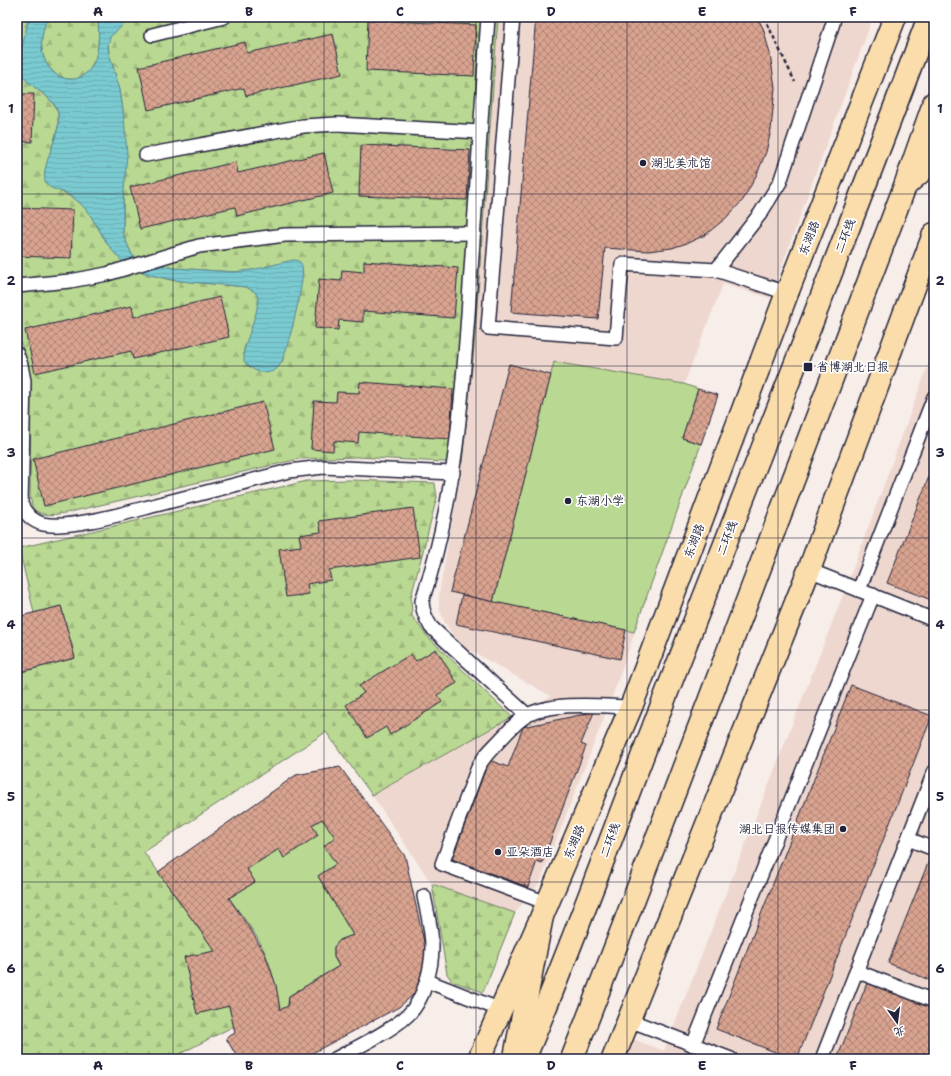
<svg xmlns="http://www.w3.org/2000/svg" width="951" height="1076" font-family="'Shantell Sans','LXGW WenKai TC',sans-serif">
<defs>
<pattern id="forest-firs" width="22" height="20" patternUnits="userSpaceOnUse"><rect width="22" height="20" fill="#b9d891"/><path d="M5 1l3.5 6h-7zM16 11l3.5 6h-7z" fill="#9fb97e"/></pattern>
<pattern id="water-rules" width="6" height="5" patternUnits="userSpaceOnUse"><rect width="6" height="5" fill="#7acbd1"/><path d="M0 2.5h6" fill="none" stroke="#69aeb4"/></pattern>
<pattern id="building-cross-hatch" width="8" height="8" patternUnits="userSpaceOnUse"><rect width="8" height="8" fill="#d8a38f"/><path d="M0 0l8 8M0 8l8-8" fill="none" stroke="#af8476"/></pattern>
</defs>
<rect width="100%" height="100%" fill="#f7ede9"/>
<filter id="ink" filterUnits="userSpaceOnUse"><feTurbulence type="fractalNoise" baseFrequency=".025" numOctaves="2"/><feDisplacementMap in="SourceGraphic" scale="8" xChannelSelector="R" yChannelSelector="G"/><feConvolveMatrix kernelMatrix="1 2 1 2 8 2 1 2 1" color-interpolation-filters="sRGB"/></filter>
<g filter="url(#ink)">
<g fill="#eed7ce">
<path d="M498,17H873L770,298L723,284L684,384L718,395L612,697L540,882L515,913L432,884L372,795L551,696L466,648L453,635L445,623L439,608V594L460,477L474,348Z"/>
<path d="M934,349V1059H624L633,1039L664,1051L847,585Z"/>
</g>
<g fill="#b9d891" stroke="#6e7d66">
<path d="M554,362L684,384L698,389L682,438L701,444L634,632L493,602Z"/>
<path d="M322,819L335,837L336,864L318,876L353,935L340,940L334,947V957L339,966L289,996L288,1006L280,1010C277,991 273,973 266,955C258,935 242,916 229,898L255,882L247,869L279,849L284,858L318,835L312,825Z"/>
</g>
<g fill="url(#forest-firs)" stroke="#6e7d66">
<path d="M17,17H29L19,66L27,81L48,98L54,105L58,113V127L45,171L60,191L79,202L90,213L107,243L124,263L151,275L171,280L246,287C251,289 256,291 258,297C262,309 248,337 244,349V356L282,363L298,299L252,270L234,272L173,268L147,262L138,259L132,255L123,234L124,117L120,90L109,53L108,41L110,37L120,27L126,17H498L474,348L462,463L357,457L299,459L70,512C59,514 38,519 32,506C31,503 31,499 30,496L31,384C29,367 25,351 17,335Z"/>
<path d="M48,17H97C99,26 99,35 98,45C92,107 20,77 48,17Z"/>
<path d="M351,480L435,483L437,497L411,597L412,616L426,635L512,717L372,795L326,732L144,852L215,951L234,1026L170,1059H17V673L75,658L61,606L34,613L19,548L307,481Z"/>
<path d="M432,884L515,913L483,992L452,981L447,974Z"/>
</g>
<path fill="url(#water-rules)" stroke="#578795" d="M29,17H48C20,77 92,107 98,45C99,35 99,26 97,17H126L124,24L110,37L108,46L109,54L120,90L124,117L127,154L123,203V234L132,255L138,259L147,262L173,268L234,272L252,270L293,260C297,260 301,261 302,266C306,277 287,355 280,365C271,378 253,373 244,361V350L256,313L258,302V297L255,292L246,287C209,282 142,285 116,255C102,239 95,218 80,203C76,200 72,197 68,194C60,190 48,190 45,181C41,163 63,132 58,113C53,92 23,88 20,67C18,60 27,27 29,17Z"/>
<g fill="url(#building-cross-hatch)" stroke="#22223b" fill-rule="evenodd">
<path d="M536,17H757L763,28L770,54L775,87L771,130L766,152L757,174L743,200L726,218L705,235L690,242L672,248L648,251L605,248L598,319L511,312Z"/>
<path d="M368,20L476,25L474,76L366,71Z"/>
<path d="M333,34L342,74L246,96L244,88L148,110L139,67L245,42L247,53Z"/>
<path d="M17,94H34L32,142L17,141Z"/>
<path d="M361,145L470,150L467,200L359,196Z"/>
<path d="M324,153L333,193L237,216L235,207L140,229L130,187L236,162L238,173Z"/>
<path d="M17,208L73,210L71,258L17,256Z"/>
<path d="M364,261L458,268L454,318L363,311V322L339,320L338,330L315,328L319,279L341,281L342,270L364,272Z"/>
<path d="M220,297L229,337L133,359L131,351L35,373L25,330L132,306L134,317Z"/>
<path d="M509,364L551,375L493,602L450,592Z"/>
<path d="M360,382L453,389L450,439L359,432L358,443L334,441L333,451L311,449L314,401L336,402L337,392L359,393Z"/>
<path d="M698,389L718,395L701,444L682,438Z"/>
<path d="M263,402L275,449L44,506L33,459Z"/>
<path d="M934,464V601L887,583Z"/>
<path d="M413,508L420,557L329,570L331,580L307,584L309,594L286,597L279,549L301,546L299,535L321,532L319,521Z"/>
<path d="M462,595L626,630L620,659L456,624Z"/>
<path d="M61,606L75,658L17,673V617Z"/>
<path d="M436,649L457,683L437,695L442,702L390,735L386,727L367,738L346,705L364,693L359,686L411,654L416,661Z"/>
<path d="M851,685L932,716L797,1059H793L716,1029Z"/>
<path d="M594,712L581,744L586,746L542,863L537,861L528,887L452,859L489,760L508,767L523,727Z"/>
<path d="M340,767L405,856L426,951V961L418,988L414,994L399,1007L301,1059H238L226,1038L235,1033L229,1006L197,1014L184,957L215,951L158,872L296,775ZM322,819L335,837L324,846L336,864L318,876L353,935L340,940L334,947V957L339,966L289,996L288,1006L280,1010L276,985L265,954L252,932L229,898L255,882L247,869L279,849L284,858L318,835L312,825Z"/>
<path d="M928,863L934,865V982L888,963Z"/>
<path d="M867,983L934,1009V1059H837Z"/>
</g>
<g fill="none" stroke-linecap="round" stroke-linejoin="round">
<g stroke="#22223b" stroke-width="16">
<g id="lane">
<path d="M488,17C482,106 476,196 470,285C463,392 456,500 422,601C422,611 426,619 431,627L527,715"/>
<path d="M513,17L488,328L616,338L622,264L716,270L787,293"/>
<path d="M152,35L224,17"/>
<path d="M146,155L303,126L337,124L480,132"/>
<path d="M716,270L760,214L780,182L833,23L834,17"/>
<path d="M17,286L70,281L107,274L199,246L285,235L474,233"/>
<path d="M17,354L21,365L24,381L21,504C25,513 32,521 43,524C68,530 129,512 156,505C200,494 245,482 289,471L323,467L453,473"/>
<path d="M809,570L934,620"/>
<path d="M859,590L934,397"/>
<path d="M908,839L934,849"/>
<path d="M547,903L442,864L477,770C482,757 492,749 501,739C509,731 516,722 526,716C552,701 600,706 631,707"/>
<path d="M856,971L934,1001"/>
<path d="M427,981L501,1010"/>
<path d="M629,1020L731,1059"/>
<path d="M693,1045L873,595"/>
<path d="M335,1059C356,1048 391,1031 408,1015C424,1000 432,968 432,947C432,930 427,912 424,896"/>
<path d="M822,1059L934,772"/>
</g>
</g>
<g stroke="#22223b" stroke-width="25">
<g id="primary">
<path d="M479,1059L542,916L631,707L787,293L895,17"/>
<path d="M613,1059L809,570L934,234"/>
</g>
</g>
<g stroke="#22223b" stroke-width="25">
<g id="highway">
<path d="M906,185L934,160"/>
<path d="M515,1057L542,916"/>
<path d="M524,1059C576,938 619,815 667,692C755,467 844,243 929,17"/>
<path d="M572,1059L622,930L905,186L934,103"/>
</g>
</g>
<path stroke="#22223b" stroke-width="2.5" stroke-dasharray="4 3" stroke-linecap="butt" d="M764,17L795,82"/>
<use href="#lane" stroke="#fff" stroke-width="13"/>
<use href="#primary" stroke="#faddab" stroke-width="22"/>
<use href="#highway" stroke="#faddab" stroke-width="22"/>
</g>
</g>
<path fill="none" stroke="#22223b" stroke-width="1" stroke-opacity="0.55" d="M173,17V1059M324,17V1059M476,17V1059M627,17V1059M778,17V1059M17,194H934M17,366H934M17,538H934M17,710H934M17,882H934"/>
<g fill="#22223b" stroke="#fff" stroke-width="1.5">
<circle cx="643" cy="163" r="4"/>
<rect x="803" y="362" width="10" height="10" rx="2"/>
<circle cx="568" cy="501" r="4"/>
<circle cx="843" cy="829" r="4"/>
<circle cx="498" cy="852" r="4"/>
</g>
<g text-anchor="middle" stroke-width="3.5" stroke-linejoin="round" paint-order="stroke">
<g font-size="12" fill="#22223b" stroke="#fff" text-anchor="start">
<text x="651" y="167">湖北美术馆</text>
<text x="817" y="371">省博湖北日报</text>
<text x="576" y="505">东湖小学</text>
<text x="835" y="833" text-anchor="end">湖北日报传媒集团</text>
<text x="506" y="856">亚朵酒店</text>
</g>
<g font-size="12" fill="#22223b" stroke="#fff">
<text transform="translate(845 236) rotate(-69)" y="4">二环线</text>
<text transform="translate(809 238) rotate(-69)" y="4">东湖路</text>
<text transform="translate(727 538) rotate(-69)" y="4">二环线</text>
<text transform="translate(694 541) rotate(-69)" y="4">东湖路</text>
<text transform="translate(610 840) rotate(-70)" y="4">二环线</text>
<text transform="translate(574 842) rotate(-67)" y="4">东湖路</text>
</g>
</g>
<rect width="951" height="1076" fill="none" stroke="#fff" stroke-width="44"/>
<g transform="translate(897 1022) rotate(166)" stroke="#ffffff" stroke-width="3" paint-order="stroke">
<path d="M0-3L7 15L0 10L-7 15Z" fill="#22223b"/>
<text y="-6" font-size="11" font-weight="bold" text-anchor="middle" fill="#22223b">北</text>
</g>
<rect x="22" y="22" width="907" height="1032" fill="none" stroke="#22223b" stroke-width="1.5"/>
<g font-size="13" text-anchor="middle" font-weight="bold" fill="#22223b">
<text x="98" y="16">A</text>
<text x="249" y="16">B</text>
<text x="400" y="16">C</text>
<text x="551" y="16">D</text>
<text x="702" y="16">E</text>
<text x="853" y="16">F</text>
<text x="11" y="113">1</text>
<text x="940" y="113">1</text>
<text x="11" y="285">2</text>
<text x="940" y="285">2</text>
<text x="11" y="457">3</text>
<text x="940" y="457">3</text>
<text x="11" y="629">4</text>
<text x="940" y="629">4</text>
<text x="11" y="801">5</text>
<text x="940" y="801">5</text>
<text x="11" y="973">6</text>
<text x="940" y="973">6</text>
<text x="98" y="1070">A</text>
<text x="249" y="1070">B</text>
<text x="400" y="1070">C</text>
<text x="551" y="1070">D</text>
<text x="702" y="1070">E</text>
<text x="853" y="1070">F</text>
</g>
</svg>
